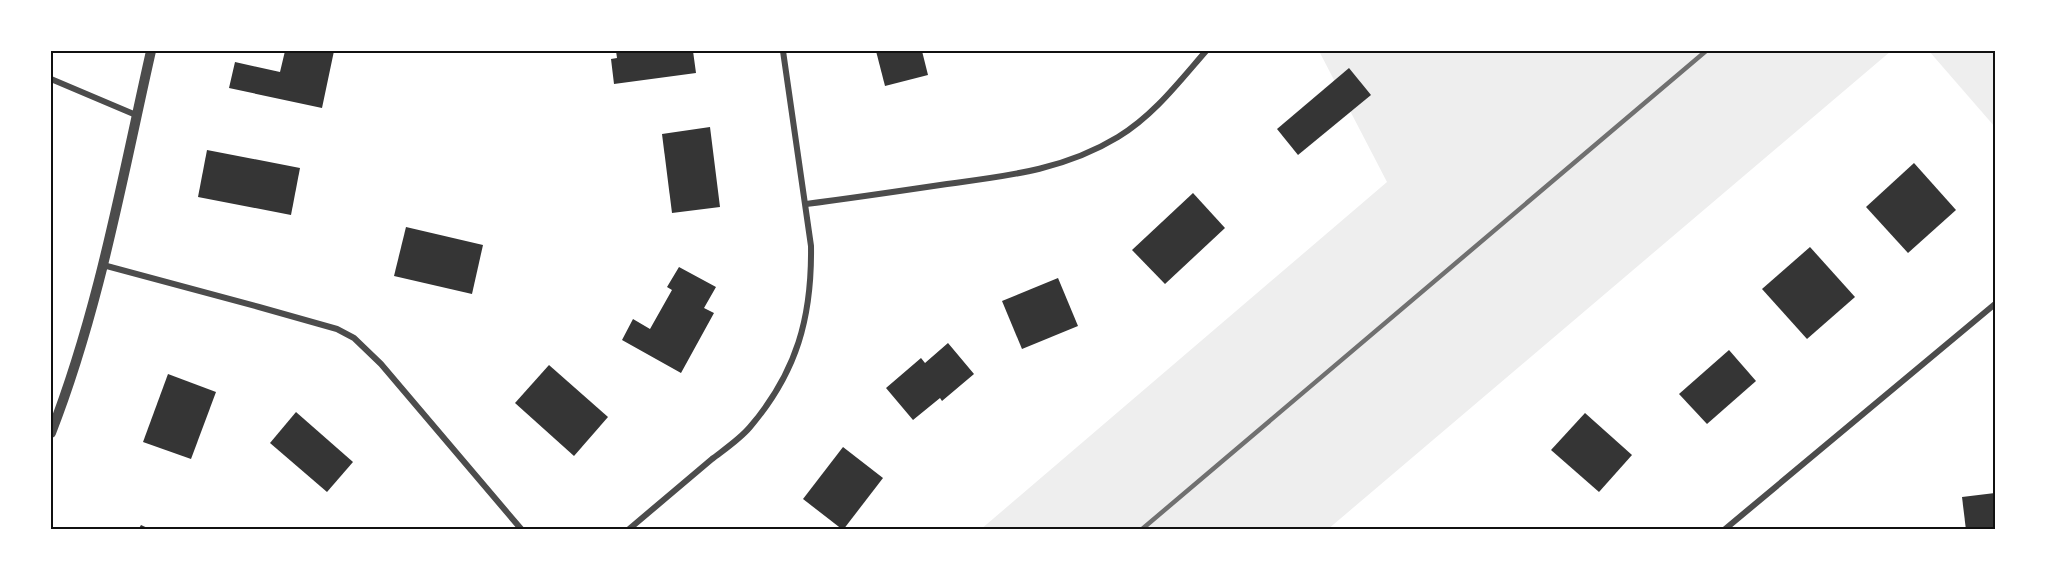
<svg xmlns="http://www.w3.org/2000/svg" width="2046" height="581" font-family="Barlow,sans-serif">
<rect width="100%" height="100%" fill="#fff"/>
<g fill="#eee">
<path d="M1319,51H1891L1327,530H980L1387,182Z"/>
<path d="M1929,51H1995V127Z"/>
</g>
<g fill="#353535">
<path d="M285,51H334L322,108L229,88L235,62L280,72Z"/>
<path d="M616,51H693L696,73L614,84L611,59L617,58Z"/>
<path d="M876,51H922L928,75L885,86Z"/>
<path d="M1349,68L1371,95L1298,155L1277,129Z"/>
<path d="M710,127L720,207L672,213L662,134Z"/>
<path d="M207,150L300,168L291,215L198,197Z"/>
<path d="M1914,163L1956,210L1908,253L1866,207Z"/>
<path d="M1193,193L1225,228L1165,284L1132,250Z"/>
<path d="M406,227L483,245L472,294L394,276Z"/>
<path d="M1810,247L1855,297L1807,339L1762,289Z"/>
<path d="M679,267L716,287L704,308L714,313L681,373L622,340L633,319L650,329L672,290L667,287Z"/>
<path d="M1058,278L1078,326L1022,349L1002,301Z"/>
<path d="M948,343L974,374L942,401L940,398L913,420L886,388L921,358L925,363Z"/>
<path d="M1729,350L1756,381L1707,424L1679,394Z"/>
<path d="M549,365L608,417L574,456L515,403Z"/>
<path d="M168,374L216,392L191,459L143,442Z"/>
<path d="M296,412L353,462L327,492L270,443Z"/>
<path d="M1585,413L1632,455L1599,492L1551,450Z"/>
<path d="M843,447L883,478L843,530L803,499Z"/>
<path d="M1995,493V530H1966L1962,497Z"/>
<path d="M141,525L152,530H138Z"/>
</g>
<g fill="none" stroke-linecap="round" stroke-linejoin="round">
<g stroke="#4c4c4c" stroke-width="6">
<path d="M51,79L136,115"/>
<path d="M806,204C853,198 900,191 947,184C1007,176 1064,170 1118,137C1153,116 1179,82 1206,51"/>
<path d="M103,265L259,307L337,329L354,338L381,364L522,530"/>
<path d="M628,530C656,506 684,483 712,459C725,449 740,439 750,427C797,372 812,317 811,246L783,51"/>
<path d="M1724,530L1995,304"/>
</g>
<path stroke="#4c4c4c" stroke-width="10" d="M51,433C99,310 122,179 151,51"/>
<path stroke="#707070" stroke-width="4.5" d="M1141,530L1706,51"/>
</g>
<rect width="2046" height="581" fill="none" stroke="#ffffff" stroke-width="105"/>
<rect x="52" y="52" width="1942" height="476" fill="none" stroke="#111" stroke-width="2"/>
</svg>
